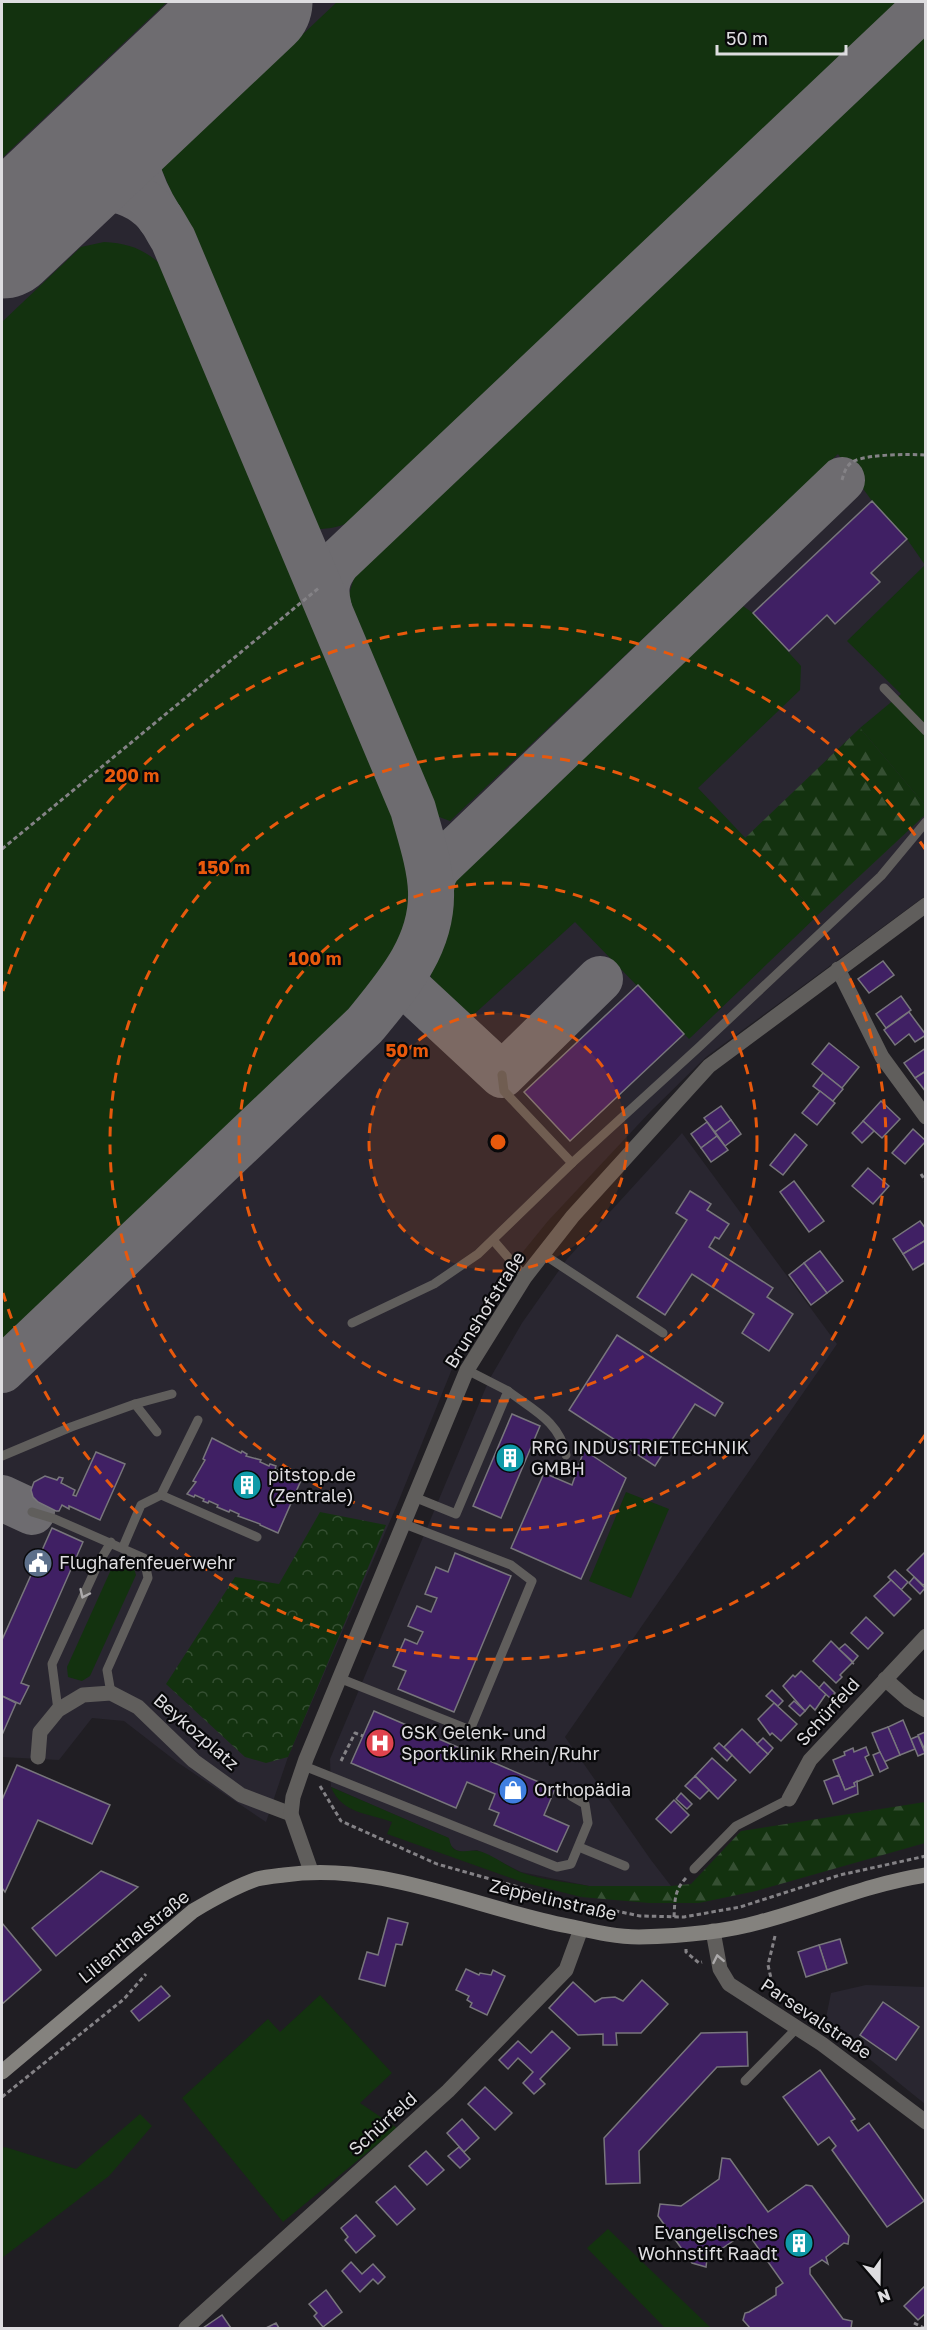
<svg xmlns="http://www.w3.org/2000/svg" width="927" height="2330" font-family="'Golos Text',sans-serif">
<defs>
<pattern id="forest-firs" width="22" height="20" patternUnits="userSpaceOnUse" patternTransform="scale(1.5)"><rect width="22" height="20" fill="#13320f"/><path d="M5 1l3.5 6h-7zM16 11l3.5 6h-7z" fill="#354f32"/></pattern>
<pattern id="park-crowns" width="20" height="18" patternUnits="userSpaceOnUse" patternTransform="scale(1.5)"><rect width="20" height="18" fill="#13320f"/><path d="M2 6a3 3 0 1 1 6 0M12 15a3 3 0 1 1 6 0" fill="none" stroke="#354f32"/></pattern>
</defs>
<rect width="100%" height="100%" fill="#201e23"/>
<g fill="#292630">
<path d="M2,2H925V896L706,1057L650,1112L548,1221L513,1264L456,1359L397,1505L288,1757L266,1822L177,1762L124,1721L92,1718L59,1760L2,1757Z"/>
<path d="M682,1133L837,1344L565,1737L651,1860L671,1886H589L521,1872L477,1850L463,1852L456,1850L451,1846L448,1838L331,1787L330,1759L489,1380L522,1323L567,1259Z"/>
<path d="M866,1985L925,1987V2104L825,2023L831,1993Z"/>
</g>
<g fill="#13320f">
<path d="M2,2H167L2,158Z"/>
<path d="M337,2H901L355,519C341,527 331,529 315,529L161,168Z"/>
<path d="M925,31V805L860,728L901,694L847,641L925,565L907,539L872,501L838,454L450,821L434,815L346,604L357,568Z"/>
<path d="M104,242C134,243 153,254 172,276L389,804C396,830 415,888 411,913C403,951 378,982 355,1013L2,1347V322L81,247Z"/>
<path d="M740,604L753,613L801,666L800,690L698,788L818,915L689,1039L575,922L471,1017L431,978L429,961L457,871Z"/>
<path d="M626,1492L669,1509L631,1598L589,1581Z"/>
<path d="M124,1561L133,1565L136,1575L90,1676L82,1681L68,1677L67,1667L114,1563Z"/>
<path d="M331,1787L449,1838C452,1858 466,1849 478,1851C490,1853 508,1867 520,1872C541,1880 567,1882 589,1886L581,1897L522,1882L387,1834L392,1822C368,1813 342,1814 331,1787Z"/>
<path d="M320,1995L392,2073L360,2103L397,2128L283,2222L182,2098L268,2019L280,2032Z"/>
<path d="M140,2114L152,2126L109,2176L2,2258V2148L5,2147L76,2169Z"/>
<path d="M608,2229L711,2328H665L587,2248Z"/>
</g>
<g fill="url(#forest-firs)">
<path d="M860,728L925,805V815L818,915L745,838Z"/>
<path d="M925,1802V1843L756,1891L699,1903H649L581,1897L589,1886H671L691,1884L741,1831Z"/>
</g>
<path fill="url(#park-crowns)" d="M320,1512L386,1525L288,1757L266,1763L245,1757L166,1684L235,1577L279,1584Z"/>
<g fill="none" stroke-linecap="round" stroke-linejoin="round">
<g stroke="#6e6c70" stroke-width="46">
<path d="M156,94C150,101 143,108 140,117C125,151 142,189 160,218"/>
<path d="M329,608C324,589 326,578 338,562L926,5"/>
<path d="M431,889L433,876L438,867L842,480"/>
<path d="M401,981L502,1075L600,979"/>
<path d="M2,1370L365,1025C397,986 433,945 431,891C430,864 420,835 413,809L173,239C169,233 165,225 161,219C137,185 85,179 50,198C43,202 37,208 31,212"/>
<path d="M2,1498L32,1512"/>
</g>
<path stroke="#6e6c70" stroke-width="117" d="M2,240L254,2"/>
</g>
<g fill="#402064" stroke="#78767c" stroke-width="1.5">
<path d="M872,501L907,539L871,573L880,582L835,624L827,615L789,651L753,613Z"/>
<path d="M883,961L894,975L869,993L858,979Z"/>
<path d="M638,985L684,1034L570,1141L524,1092Z"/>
<path d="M901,996L911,1010L886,1028L876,1014Z"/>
<path d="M909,1012L926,1035L915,1042L909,1034L895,1045L884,1030Z"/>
<path d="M829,1043L859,1067L842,1088L812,1064Z"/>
<path d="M926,1048V1071L915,1078L904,1063Z"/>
<path d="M926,1071V1092L915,1078Z"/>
<path d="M823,1073L843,1089L833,1101L813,1086Z"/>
<path d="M820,1091L835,1103L817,1125L802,1113Z"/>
<path d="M881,1101L900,1119L882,1138L863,1121Z"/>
<path d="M721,1106L731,1120L715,1132L704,1118Z"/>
<path d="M731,1120L741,1134L725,1146L715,1132Z"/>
<path d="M863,1121L874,1131L862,1143L852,1133Z"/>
<path d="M707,1122L717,1136L701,1148L691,1134Z"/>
<path d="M913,1129L926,1141L905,1164L892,1153Z"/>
<path d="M795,1134L807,1145L783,1175L770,1165Z"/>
<path d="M717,1136L728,1150L711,1162L701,1148Z"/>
<path d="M868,1168L889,1186L873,1204L852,1186Z"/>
<path d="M794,1181L824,1221L809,1232L780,1192Z"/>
<path d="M690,1191L711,1204L707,1210L729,1224L719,1239L715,1237L709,1247L773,1288L767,1297L793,1314L769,1351L742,1333L754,1314L692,1274L665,1315L637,1297L687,1220L676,1213Z"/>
<path d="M920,1221L926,1229V1240L903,1254L893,1239Z"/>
<path d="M926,1240V1262L913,1270L903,1254Z"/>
<path d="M820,1251L843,1281L827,1293L804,1263Z"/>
<path d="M804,1263L827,1293L811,1305L789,1275Z"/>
<path d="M617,1335L723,1403L715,1416L695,1404L655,1466L569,1410Z"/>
<path d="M512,1414L540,1426L501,1518L473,1506Z"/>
<path d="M212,1438L241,1453L242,1451L247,1454L246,1456L261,1460L260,1462L269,1466L270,1464L276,1466L275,1469L283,1472L284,1470L290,1472L289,1475L297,1478L298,1476L302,1478L278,1533L260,1525V1524L238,1516L239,1514L230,1510L229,1512L217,1507L218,1505L209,1501L208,1503L203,1501L204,1499L195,1495L194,1497L187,1494L196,1482L193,1481L205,1460L203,1459Z"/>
<path d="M584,1450L626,1478L581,1579L511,1548L544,1473L572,1485Z"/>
<path d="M96,1452L125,1464L100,1520L69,1506V1509L62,1505L59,1511H56L38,1502L33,1497L31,1490L34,1482L45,1476L57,1480L59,1477L63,1478L61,1483L75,1490L73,1495L76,1496Z"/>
<path d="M52,1528L83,1542L21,1683L29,1686L20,1704L2,1696V1640Z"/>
<path d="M926,1551V1583L923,1585L907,1570Z"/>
<path d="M455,1553L511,1576L454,1712L398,1689L406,1671L393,1666L405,1639L417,1644L423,1632L408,1626L417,1606L431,1612L437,1598L425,1594L436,1567L448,1572Z"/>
<path d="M895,1570L908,1582L901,1590L888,1577Z"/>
<path d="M914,1577L925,1588L920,1594L909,1583Z"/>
<path d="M891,1580L911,1599L894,1616L874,1596Z"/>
<path d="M866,1617L883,1633L868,1649L851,1633Z"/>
<path d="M831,1641L854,1664L852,1663L840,1675L842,1677L836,1683L813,1661Z"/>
<path d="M845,1644L858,1656L853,1662L839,1649Z"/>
<path d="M801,1671L826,1694L815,1710L810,1705L805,1711L783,1686L793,1675L795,1677Z"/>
<path d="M824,1682L835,1693L830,1698L819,1688Z"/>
<path d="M772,1690L783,1701L778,1706L766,1696Z"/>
<path d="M2,1696L16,1703L2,1735Z"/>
<path d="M794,1701L805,1711L800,1716L789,1706Z"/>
<path d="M774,1703L797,1724L781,1741L772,1733L770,1735L758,1719Z"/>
<path d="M374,1711L555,1789L544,1815L569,1826L557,1852L494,1825L499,1813L489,1809L495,1794L467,1782L456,1808L351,1763Z"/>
<path d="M903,1720L915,1749L900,1755L888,1727Z"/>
<path d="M888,1727L900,1755L884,1762L872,1733Z"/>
<path d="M742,1729L768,1754L750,1773L724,1747Z"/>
<path d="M925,1732L926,1748H924L918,1735Z"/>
<path d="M918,1736L925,1753L918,1756L911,1739Z"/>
<path d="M763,1738L773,1748L768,1754L757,1744Z"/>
<path d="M719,1743L732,1755L727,1761L714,1748Z"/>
<path d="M866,1747L869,1755L865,1757L873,1775L854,1783L855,1786L845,1790L833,1760L845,1755L844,1752L853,1748L854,1752Z"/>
<path d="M880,1752L888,1768L880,1772L873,1755Z"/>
<path d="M712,1758L736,1780L718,1799L695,1776Z"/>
<path d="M17,1765L110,1805L92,1844L38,1820L5,1892L2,1888V1800Z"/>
<path d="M839,1775L845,1790L855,1786L854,1783L857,1781L858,1794L833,1804L824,1781Z"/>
<path d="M695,1776L709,1790L700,1799L685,1786Z"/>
<path d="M681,1793L692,1804L687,1809L676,1799Z"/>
<path d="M674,1800L689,1815L671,1833L656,1819Z"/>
<path d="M101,1871L138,1887L56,1956L32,1928Z"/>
<path d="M388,1918L408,1923L402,1945L396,1944L385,1986L359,1979L367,1952L378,1955Z"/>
<path d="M2,1923L41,1970L2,2004Z"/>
<path d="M840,1939L847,1963L827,1970L819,1945Z"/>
<path d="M819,1945L827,1970L806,1977L798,1952Z"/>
<path d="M466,1969L479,1975L480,1973L491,1975L493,1970L505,1976L487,2015L470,2007L472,2003L467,2000L469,1996L456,1990Z"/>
<path d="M642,1980L668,2004L641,2033H616L617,2045H603V2034L578,2035L549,2008L573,1982L595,2002L602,1998L615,1997L623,2001Z"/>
<path d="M161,1986L170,1996L139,2021L131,2011Z"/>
<path d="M883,2002L919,2027L896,2060L860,2035Z"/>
<path d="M552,2031L570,2048L540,2079L545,2084L534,2094L523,2083L533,2072L518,2058L508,2069L499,2060L518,2041L531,2053Z"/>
<path d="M747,2032L748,2066L717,2067L639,2151L640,2183L606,2184L604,2138L701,2033Z"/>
<path d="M820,2070L855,2119L851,2121L858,2131L869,2123L924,2201L887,2227L832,2150L836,2146L829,2137L818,2145L783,2097Z"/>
<path d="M485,2087L512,2113L495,2130L468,2104Z"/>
<path d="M462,2119L479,2138L464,2152L447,2133Z"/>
<path d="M459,2147L470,2159L460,2168L448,2156Z"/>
<path d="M426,2151L444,2170L427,2185L409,2166Z"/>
<path d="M722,2158L730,2159L768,2212L806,2185L812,2186L849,2236L848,2244L844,2243L826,2257L828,2264L822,2260L810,2268V2274L843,2319L852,2321L851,2328H750L743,2320L745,2313L749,2312L776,2295V2288L783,2283L749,2235L744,2239H736L707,2259L706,2267L692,2263L658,2216L660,2204L681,2206L719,2179Z"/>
<path d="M395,2186L415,2209L397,2225L376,2202Z"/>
<path d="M356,2215L375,2236L356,2253L345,2240L348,2237L341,2228Z"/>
<path d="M351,2262L362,2274L373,2264L385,2277L378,2284L373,2279L360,2292L342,2271Z"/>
<path d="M926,2285V2313L918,2320L904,2306Z"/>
<path d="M326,2290L342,2312L323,2327L314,2316L317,2313L309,2304Z"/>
<path d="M222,2315L231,2328H203Z"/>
<path d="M276,2323L279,2328H266Z"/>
</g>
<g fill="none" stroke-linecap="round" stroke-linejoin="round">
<g stroke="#848286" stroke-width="3" stroke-dasharray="4.5 3" stroke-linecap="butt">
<path d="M842,480C844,473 846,465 854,461C870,454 908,454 926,455"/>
<path d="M2,849L320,587"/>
<path d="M921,1174L926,1182"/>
<path d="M341,1761L355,1733L363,1736"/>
<path d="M320,1786L341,1821L437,1864L568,1901L640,1916L684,1917L740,1907L840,1875L926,1856"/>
<path d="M674,1917C675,1900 674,1890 687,1877"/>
<path d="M775,1936L768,1965L775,1996"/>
<path d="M686,1949V1952L699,1963L702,1962"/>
<path d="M2,2097L124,1999L146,1974"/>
<path d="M914,2323L924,2328"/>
</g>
<g stroke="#605e5c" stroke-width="9">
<path d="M884,688L926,731"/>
<path d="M502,1075L504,1091L572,1163"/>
<path d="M493,1240L525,1277"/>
<path d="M543,1254L663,1333"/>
<path d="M352,1323L434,1284L478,1254L572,1163L698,1048L881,876L926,822"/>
<path d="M508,1391C533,1410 560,1422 566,1455"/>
<path d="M135,1404L157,1432"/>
<path d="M2,1456L71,1427L135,1404L172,1394"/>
<path d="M161,1495L257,1537"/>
<path d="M414,1497L456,1514L508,1391L467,1370"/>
<path d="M32,1512L55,1519L144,1558L148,1578L107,1670L111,1693"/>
<path d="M123,1547L141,1505L161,1495L198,1420"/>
<path d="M339,1678L470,1730L532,1581L511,1565L402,1523"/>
<path d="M58,1710L52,1664L98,1564L111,1542"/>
<path d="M304,1766L557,1867L571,1864L588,1823L585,1804L571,1796"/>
<path d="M579,1847L625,1866"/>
<path d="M694,1869L736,1826L789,1799"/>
<path d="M745,2081L797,2028"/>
</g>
<g stroke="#605e5c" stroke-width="15">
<path d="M838,969L882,1057L926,1117"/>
<path d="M885,1679L909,1700L926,1710"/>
<path d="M38,1757L40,1732L58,1710L83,1695L111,1693L138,1707L194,1761L241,1795L291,1814"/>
<path d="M789,1799L810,1760L926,1636"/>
<path d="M311,1871L291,1814L293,1797L306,1759L467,1370L525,1277L572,1217L709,1066L926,905"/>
<path d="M713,1931L720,1969L729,1984L822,2044L926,2122"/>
<path d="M186,2328L448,2091L566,1970L581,1929"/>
</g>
<path stroke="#84827e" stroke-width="15" d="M2,2072L193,1911C213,1899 234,1887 257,1879C266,1877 276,1876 284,1875C381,1861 475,1908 568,1926C591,1931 614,1937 639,1937C680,1936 721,1933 760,1922C816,1907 868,1884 926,1875"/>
</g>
<defs><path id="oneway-chevron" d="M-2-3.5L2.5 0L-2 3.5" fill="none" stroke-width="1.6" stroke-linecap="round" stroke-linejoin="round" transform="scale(1.5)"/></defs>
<g stroke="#acaaab">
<use href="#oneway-chevron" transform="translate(84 1594) rotate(115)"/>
<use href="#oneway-chevron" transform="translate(718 1959) rotate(-101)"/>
</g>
<circle cx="498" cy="1142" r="129" fill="#e8590c" fill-opacity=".12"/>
<g fill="none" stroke="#e8590c" stroke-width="3" stroke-dasharray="10 8">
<circle cx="498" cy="1142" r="129"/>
<circle cx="498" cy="1142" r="259"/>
<circle cx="498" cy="1142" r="388"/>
<path d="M925 1435A518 518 0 0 1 3 1293M3 991A518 518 0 0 1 925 849"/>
</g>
<defs>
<g id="building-disc" transform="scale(1.5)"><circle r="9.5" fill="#0f9aa8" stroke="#09090b"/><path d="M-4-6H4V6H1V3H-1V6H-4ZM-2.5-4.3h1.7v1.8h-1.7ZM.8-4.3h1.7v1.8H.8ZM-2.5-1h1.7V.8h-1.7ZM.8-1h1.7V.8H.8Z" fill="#fff"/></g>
<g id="civic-disc" transform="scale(1.5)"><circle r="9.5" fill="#5c6f8a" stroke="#09090b"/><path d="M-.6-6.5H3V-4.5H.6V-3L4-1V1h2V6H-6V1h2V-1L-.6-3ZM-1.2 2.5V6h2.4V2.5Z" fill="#fff"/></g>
<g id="hospital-disc" transform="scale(1.5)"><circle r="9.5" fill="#e0444e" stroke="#09090b"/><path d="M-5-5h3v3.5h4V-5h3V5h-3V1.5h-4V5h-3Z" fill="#fff"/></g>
<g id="shop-disc" transform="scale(1.5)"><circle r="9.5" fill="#3f7fe0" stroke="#09090b"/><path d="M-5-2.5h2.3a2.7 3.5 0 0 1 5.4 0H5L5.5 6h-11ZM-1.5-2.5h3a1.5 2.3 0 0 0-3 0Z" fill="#fff"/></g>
</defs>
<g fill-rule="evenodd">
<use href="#building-disc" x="510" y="1458"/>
<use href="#building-disc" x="247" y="1485"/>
<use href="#civic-disc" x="38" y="1563"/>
<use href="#hospital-disc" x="380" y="1743"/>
<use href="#shop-disc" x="513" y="1790"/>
<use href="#building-disc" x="799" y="2243"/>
</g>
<g text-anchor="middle" stroke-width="4.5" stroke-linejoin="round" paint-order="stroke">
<g font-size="18" fill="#dedde0" stroke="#09090b">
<text transform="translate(485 1310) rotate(-58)" y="6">Brunshofstraße</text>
<text transform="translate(828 1712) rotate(-48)" y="6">Schürfeld</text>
<text transform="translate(196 1732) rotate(41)" y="6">Beykozplatz</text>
<text transform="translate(553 1900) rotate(13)" y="6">Zeppelinstraße</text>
<text transform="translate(134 1937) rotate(-39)" y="6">Lilienthalstraße</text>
<text transform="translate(816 2019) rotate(34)" y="6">Parsevalstraße</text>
<text transform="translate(383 2124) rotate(-42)" y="6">Schürfeld</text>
</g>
<g font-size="18" fill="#dedde0" stroke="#09090b" text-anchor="start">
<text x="531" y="1454">RRG INDUSTRIETECHNIK<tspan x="531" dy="21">GMBH</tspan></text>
<text x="268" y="1481">pitstop.de<tspan x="268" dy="21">(Zentrale)</tspan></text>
<text x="59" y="1569">Flughafenfeuerwehr</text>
<text x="401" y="1739">GSK Gelenk- und<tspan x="401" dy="21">Sportklinik Rhein/Ruhr</tspan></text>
<text x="534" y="1796">Orthopädia</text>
<text x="778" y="2239" text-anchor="end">Evangelisches<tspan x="778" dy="21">Wohnstift Raadt</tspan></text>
</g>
</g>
<circle cx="498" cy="1142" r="9" fill="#e8590c" stroke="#09090b" stroke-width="3"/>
<g font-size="18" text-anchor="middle" font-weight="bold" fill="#e8590c" stroke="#09090b" stroke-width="4.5" stroke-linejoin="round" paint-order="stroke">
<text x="132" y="782">200 m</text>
<text x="224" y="874">150 m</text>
<text x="315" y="965">100 m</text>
<text x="407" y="1057">50 m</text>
</g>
<rect width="927" height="2330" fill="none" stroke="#dedde0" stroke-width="6"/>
<g transform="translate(879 2282) rotate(160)" stroke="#09090b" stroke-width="4.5" paint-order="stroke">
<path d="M0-4.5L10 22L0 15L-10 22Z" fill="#dedde0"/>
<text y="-9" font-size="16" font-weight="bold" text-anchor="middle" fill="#dedde0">N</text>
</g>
<path d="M717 45v9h129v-9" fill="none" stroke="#dedde0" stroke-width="3"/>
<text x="726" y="45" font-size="18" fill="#dedde0" stroke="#09090b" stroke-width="4.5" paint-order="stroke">50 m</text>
</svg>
